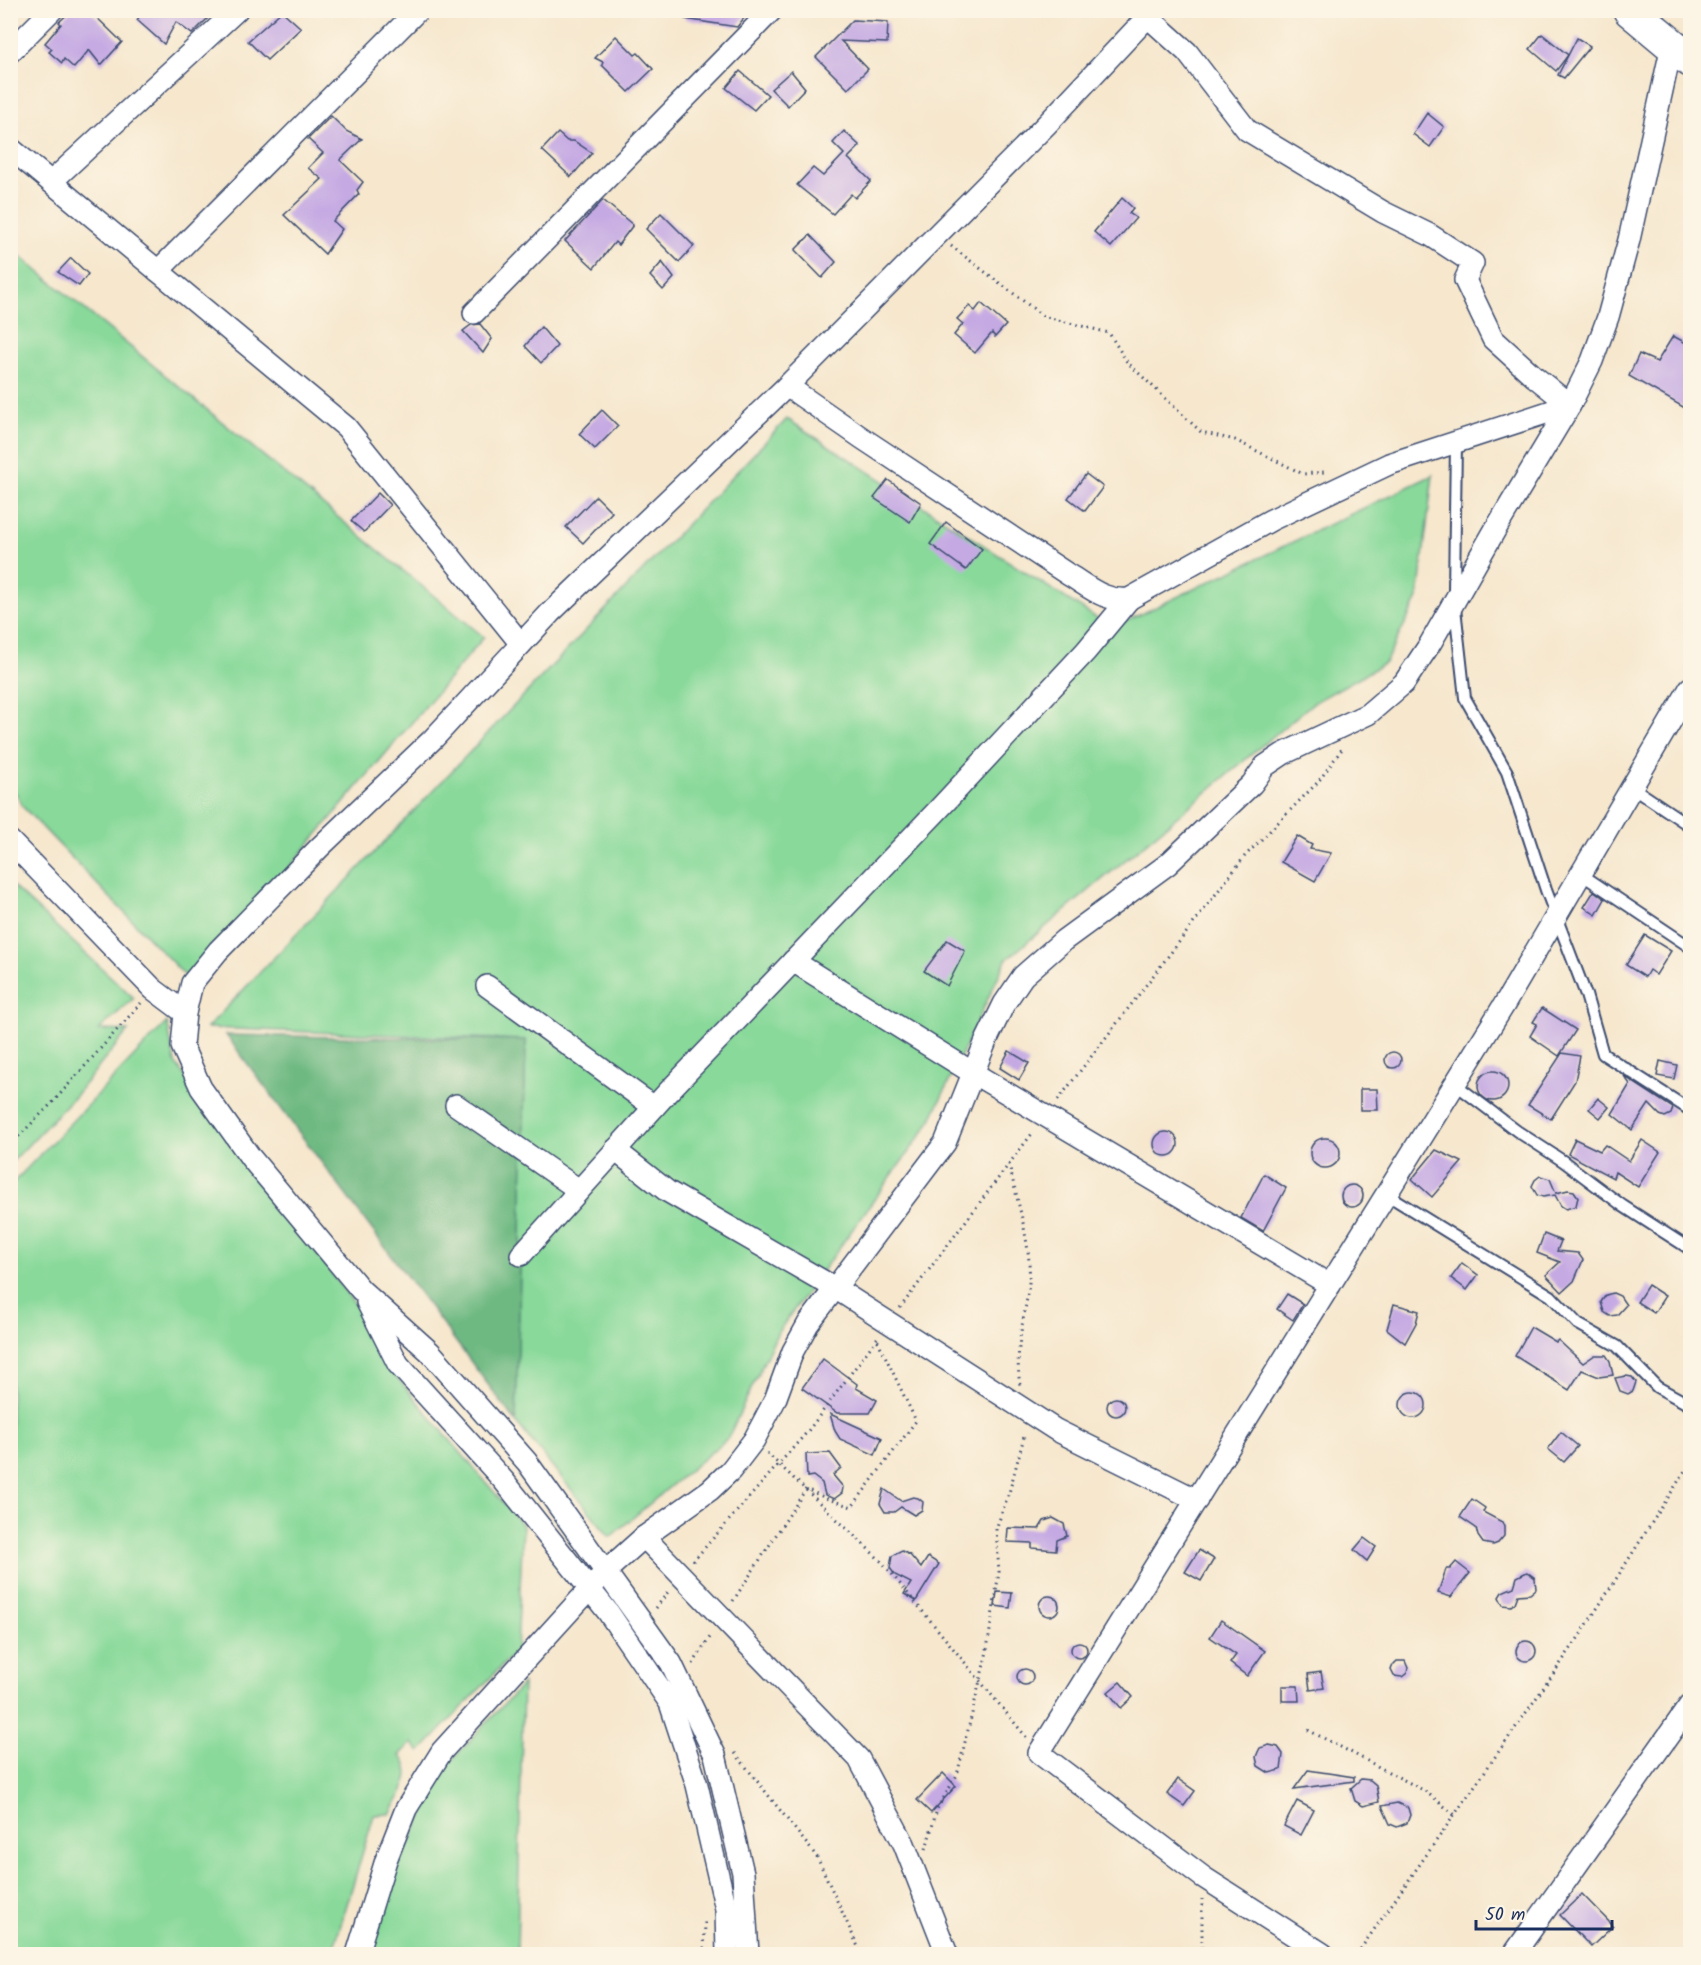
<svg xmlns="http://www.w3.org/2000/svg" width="1701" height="1965" font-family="Kalam,sans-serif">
<rect width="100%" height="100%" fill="#fcf5e5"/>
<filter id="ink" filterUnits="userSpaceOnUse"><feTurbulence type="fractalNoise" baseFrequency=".0167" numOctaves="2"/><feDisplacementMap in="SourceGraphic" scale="12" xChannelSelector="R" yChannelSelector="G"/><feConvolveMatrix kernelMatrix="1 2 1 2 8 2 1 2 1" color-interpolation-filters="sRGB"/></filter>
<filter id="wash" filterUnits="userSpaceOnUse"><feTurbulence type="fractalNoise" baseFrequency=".008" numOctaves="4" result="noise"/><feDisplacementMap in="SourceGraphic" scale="24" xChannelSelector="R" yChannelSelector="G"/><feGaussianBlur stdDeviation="1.35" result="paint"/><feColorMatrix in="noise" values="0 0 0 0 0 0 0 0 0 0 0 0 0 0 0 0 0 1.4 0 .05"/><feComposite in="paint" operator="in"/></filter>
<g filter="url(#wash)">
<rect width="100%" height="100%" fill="#f6e7cd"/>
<g fill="#88d99a" stroke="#52847c" stroke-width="1.5">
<path d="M10,248L484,637L192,983L23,807L11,783Z"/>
<path d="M787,419L1112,628L1433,475L1418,598L1385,663L1313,703L1006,960L929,1124L778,1332L728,1438L610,1537L516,1422L526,1040L207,1028Z"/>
<path d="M10,884L134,998L99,1030L128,1031L74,1097L11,1163Z"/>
<path d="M167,1022L175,1063L359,1310L384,1362L523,1526L517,1650L420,1752L412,1743L400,1755C418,1776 401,1792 390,1814L374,1815L332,1954H11V1185Z"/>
<path d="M523,1684L517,1954H371L400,1862L448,1764Z"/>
</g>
<path fill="#6eb982" stroke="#447470" stroke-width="1.5" d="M226,1035L526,1040L516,1422Z"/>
<g id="blocks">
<g fill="#c4a9e3">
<path d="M72,10H89L122,42L101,65L89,50L74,68L64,59L62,63L49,52L52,49L45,43L61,24L59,22Z"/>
<path d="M144,10H216L192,34L176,22L164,44L137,20Z"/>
<path d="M686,10H732L748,13L737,27L685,19Z"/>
<path d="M282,11L301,28L267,60L248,41Z"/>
<path d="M853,20L888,22L887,43L841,41L868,69L848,89L816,57Z"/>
<path d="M1542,34L1568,55L1556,71L1530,49Z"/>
<path d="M616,36L635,55L638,53L653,69L629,92L602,65L603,62L595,58Z"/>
<path d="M1577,38L1590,46L1564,78L1558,75Z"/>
<path d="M740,71L768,95L754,110L726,88Z"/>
<path d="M791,71L805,88L788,106L771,89Z"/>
<path d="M1427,113L1444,127L1430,147L1413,134Z"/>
<path d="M331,116L346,131L362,139L340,160L363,182L357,190L359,194L333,221L342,229L325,254L284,215L322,179L308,168L323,153L308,139Z"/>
<path d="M844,131L860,146L848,158L871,181L855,198L851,194L833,214L797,185L813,168L823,176L844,154L833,143Z"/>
<path d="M558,133L567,141H574L592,153L571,177L542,150Z"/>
<path d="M1122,198L1133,208L1129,213L1136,218L1111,247L1094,232Z"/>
<path d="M603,200L633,225L618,245L615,242L594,268L565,241Z"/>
<path d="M661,213L694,246L679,262L646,229Z"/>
<path d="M810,235L836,262L822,278L795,250Z"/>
<path d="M71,258L88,274L79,286L58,272Z"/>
<path d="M662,262L674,278L663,290L650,276Z"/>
<path d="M981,303L1006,325L995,337L992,333L975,353L954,335L963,324L957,319L969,306L975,311Z"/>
<path d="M480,324L492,339L483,353L463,331L471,325Z"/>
<path d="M541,327L557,346L541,363L525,346Z"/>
<path d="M1673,336L1690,345V411L1629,376L1639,354L1657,362Z"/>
<path d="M602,410L618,426L595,449L579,434Z"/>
<path d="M1086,474L1103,487L1085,511L1068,498Z"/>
<path d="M888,480L921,503L910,522L874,498Z"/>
<path d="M378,493L390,505L364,532L351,521Z"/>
<path d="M596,496L612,512L583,543L566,527Z"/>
<path d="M946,522L982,549L966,570L930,544Z"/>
<path d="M1297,836L1312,845L1310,849L1331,853L1315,881L1281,862Z"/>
<path d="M1594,891L1605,899L1596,915L1584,907Z"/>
<path d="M1645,935L1671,951L1656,975L1649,970L1645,977L1626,965Z"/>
<path d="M947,940L965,951L947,986L924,971Z"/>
<path d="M1542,1008L1576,1030L1559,1056L1530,1036L1537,1024L1533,1022Z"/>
<path d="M1009,1051L1029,1063L1019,1080L1000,1068Z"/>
<circle cx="1393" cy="1060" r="8"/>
<path d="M1562,1053L1580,1056L1575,1081L1551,1119L1528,1105Z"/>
<path d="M1660,1061L1677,1065L1674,1079L1657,1076Z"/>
<circle cx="1493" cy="1086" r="15"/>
<path d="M1624,1076L1673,1108L1671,1114L1665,1117L1660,1115L1649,1104L1632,1130L1612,1114L1630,1084Z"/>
<path d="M1360,1089H1377L1378,1110H1360Z"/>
<path d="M1598,1098L1609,1107L1600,1118L1589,1109Z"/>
<circle cx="1166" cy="1144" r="12"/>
<circle cx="1325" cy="1153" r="15"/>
<path d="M1575,1139L1600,1151L1605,1145L1629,1161L1642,1140L1660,1152L1638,1187L1615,1172L1613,1178L1568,1154Z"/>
<path d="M1436,1150L1462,1162L1432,1197L1412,1179Z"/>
<path d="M1264,1174L1286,1188L1263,1231L1241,1218Z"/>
<path d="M1540,1176L1550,1179L1556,1193L1568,1190L1574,1191L1578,1197L1576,1206L1566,1209L1561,1206L1555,1195L1543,1197L1537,1195L1532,1186L1535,1180Z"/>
<circle cx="1352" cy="1196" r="11"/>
<path d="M1544,1234L1561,1241L1557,1251L1578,1253L1583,1260L1574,1281L1562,1292L1546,1275L1560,1262L1537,1253Z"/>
<path d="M1462,1263L1478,1275L1467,1290L1451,1278Z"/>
<path d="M1648,1285L1665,1296L1654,1313L1637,1302Z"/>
<path d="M1613,1293L1620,1296L1626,1305L1617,1315L1610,1316L1604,1312L1601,1302L1606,1295Z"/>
<path d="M1287,1294L1303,1304L1293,1320L1277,1309Z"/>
<path d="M1394,1304L1419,1311L1416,1323L1405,1343L1387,1329Z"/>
<path d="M1531,1327L1556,1342L1558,1340L1583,1363L1595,1355H1606L1610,1361L1613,1375L1599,1377L1582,1370L1569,1390L1515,1356Z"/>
<path d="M823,1359L857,1384L856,1388L877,1400L870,1413H837L802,1388Z"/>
<path d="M1626,1376L1632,1377L1636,1382L1633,1391L1628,1394L1620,1391L1615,1378Z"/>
<circle cx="1413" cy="1405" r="13"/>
<circle cx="1116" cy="1407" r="9"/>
<path d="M830,1414L882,1438L875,1455L840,1439L835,1431Z"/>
<path d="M1561,1432L1578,1446L1564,1462L1548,1449Z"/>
<path d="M830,1453L841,1468L833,1475L843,1487L842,1493L834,1499L825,1495L822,1483L813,1476L807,1477L806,1454Z"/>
<path d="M884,1489L901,1501L913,1497L918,1498L923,1502L922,1510L914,1515L901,1507L894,1512H885L880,1504Z"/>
<path d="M1472,1499L1485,1508L1483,1512L1502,1522L1504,1527V1536L1498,1543L1493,1545L1483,1543L1478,1536L1476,1528L1460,1517Z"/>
<path d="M1053,1518L1064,1524L1067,1536L1057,1540L1056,1550L1032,1548V1543L1007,1542L1008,1528L1039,1529L1044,1521Z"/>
<path d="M1364,1538L1376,1547L1367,1561L1354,1550Z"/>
<path d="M1199,1550L1214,1559L1201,1581L1185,1572Z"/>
<path d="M902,1551L910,1555L921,1568L928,1557L939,1564L916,1601L904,1594L911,1583L895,1575L890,1568L892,1556Z"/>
<path d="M1456,1562L1470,1573L1451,1597L1438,1593L1446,1569H1450Z"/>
<path d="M1527,1572L1535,1578L1536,1589L1530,1594L1518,1595L1515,1603L1511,1606L1503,1605L1499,1597L1502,1592L1514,1587L1517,1577Z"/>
<path d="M997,1592L1012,1593L1010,1608L995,1606Z"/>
<circle cx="1049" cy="1606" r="10"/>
<path d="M1221,1620L1265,1651L1247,1676L1230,1663L1236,1655L1210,1637Z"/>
<circle cx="1526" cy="1651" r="10"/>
<circle cx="1079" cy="1650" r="8"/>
<path d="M1397,1661H1405L1408,1668L1407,1673L1402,1677L1394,1676L1391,1670L1393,1665Z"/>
<circle cx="1025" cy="1677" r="8"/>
<path d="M1321,1672L1324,1688L1310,1690L1308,1674Z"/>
<path d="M1120,1682L1133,1697L1121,1708L1108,1692Z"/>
<path d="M1282,1686H1298L1299,1701H1282Z"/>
<path d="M1269,1745L1278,1747L1283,1754L1281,1770L1269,1773L1258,1766L1256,1757L1258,1752L1260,1748Z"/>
<path d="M1308,1770L1354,1777V1781L1294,1789Z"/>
<path d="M943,1773L956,1786L931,1813L917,1800Z"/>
<path d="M1178,1779L1195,1791L1184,1806L1167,1794Z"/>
<path d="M1361,1779L1370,1780L1376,1785L1379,1802L1363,1806L1355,1801L1351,1788Z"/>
<path d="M1297,1801L1314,1810L1301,1835L1284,1826Z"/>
<path d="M1397,1803L1408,1808L1410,1815L1407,1823L1397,1827L1390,1824L1382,1806Z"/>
<path d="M1582,1894L1613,1926L1591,1947L1560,1915Z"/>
</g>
</g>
</g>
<g filter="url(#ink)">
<use href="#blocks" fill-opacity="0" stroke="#3c4b6f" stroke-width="1.5"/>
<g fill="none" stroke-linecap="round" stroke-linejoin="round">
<g stroke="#3c4b6f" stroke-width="14">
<g id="lane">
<path d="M1454,592L1456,442"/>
<path d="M1455,608L1465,698L1507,772L1546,890L1586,995L1603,1054L1690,1110"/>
<path d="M1632,787L1690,826"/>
<path d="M1581,874L1690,947"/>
<path d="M1455,1084L1517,1131L1563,1161L1623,1206L1690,1249"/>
<path d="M1386,1194L1551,1296L1578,1324L1617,1346L1657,1387L1690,1405"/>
</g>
</g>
<g stroke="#3c4b6f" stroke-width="24">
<g id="street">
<path d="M1148,17L1187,52L1247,130L1383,212L1430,235L1473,263L1465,280L1493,339L1535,377L1570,405"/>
<path d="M10,52L52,10"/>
<path d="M10,148L346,427L521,644"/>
<path d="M51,182L237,10"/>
<path d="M158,271L418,10"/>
<path d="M474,313L772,10"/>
<path d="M787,386L862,438L1069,575C1089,587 1105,602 1129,599L1271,520L1389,464L1570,405"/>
<path d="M10,841L153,989L185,1013"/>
<path d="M793,961L973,1073L1330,1285"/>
<path d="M487,986L654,1107"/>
<path d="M456,1105L579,1190"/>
<path d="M615,1150L667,1191L835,1288L1056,1430L1197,1500"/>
<path d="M521,1255L667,1093L937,811L1086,651L1129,599"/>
<path d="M367,1302L398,1364L504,1481L608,1612L670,1703L697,1785L726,1909L727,1954"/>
<path d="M644,1537L859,1759L904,1844L947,1954"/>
<path d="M357,1954L386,1860L406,1809L442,1751L606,1571L644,1537L710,1490L731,1470L754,1440L775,1400L793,1351L808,1324L945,1143L986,1041L1004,1004L1023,976L1064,940L1168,864L1252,784L1265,766L1283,754L1368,714L1404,683L1430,644L1495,530L1570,405L1592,361L1608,317L1629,240L1672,45"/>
<path d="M748,1954L743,1873L715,1755L671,1663L527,1462L430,1352L361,1290L251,1158L201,1088L182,1046L185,1013L192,983L218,951L320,847L433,739L550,613L787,386L1047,124L1154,10"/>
<path d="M1323,1954L1203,1877L1039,1753L1504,1005L1690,688"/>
<path d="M1514,1954L1690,1705"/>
</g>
</g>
<g stroke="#3c4b6f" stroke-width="36">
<path id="highway" d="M1630,10L1690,60"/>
</g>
<g stroke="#3c4b6f" stroke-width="3" stroke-dasharray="1.5 4.5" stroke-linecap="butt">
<path d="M951,246L1043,316L1109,333L1127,362L1201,432L1235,440L1303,474L1325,472"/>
<path d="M1058,1100L1245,856L1318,782L1342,749"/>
<path d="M10,1145L53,1102L141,1003"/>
<path d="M1009,1164C1017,1201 1032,1246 1029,1283C1025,1320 1014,1346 1020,1385"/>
<path d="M900,1308L1034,1131"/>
<path d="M767,1453L882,1562L1027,1738"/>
<path d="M693,1561L808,1431L878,1337"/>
<path d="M733,1601L806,1489L828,1499L852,1507L916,1421L877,1339"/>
<path d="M656,1608L670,1589"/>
<path d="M693,1664L712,1634"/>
<path d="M1308,1730L1425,1791L1455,1815"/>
<path d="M735,1753L817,1857L860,1951"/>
<path d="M926,1849L937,1809L957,1775L986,1656L999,1572L996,1529L1009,1493L1025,1433"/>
<path d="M704,1954L705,1921"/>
<path d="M1202,1954V1899"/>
<path d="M1357,1954L1579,1637L1690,1463"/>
</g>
<use href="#lane" stroke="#fff" stroke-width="10"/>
<use href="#street" stroke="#fff" stroke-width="21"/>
<use href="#highway" stroke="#fff" stroke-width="33"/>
</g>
</g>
<rect width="1701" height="1965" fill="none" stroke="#fcf5e5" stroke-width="36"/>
<path d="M1476 1920v9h136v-9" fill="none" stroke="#1b2f5e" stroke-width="3"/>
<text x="1485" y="1920" font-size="18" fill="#1b2f5e" stroke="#fcf5e5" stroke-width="4.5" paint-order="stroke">50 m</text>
</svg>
